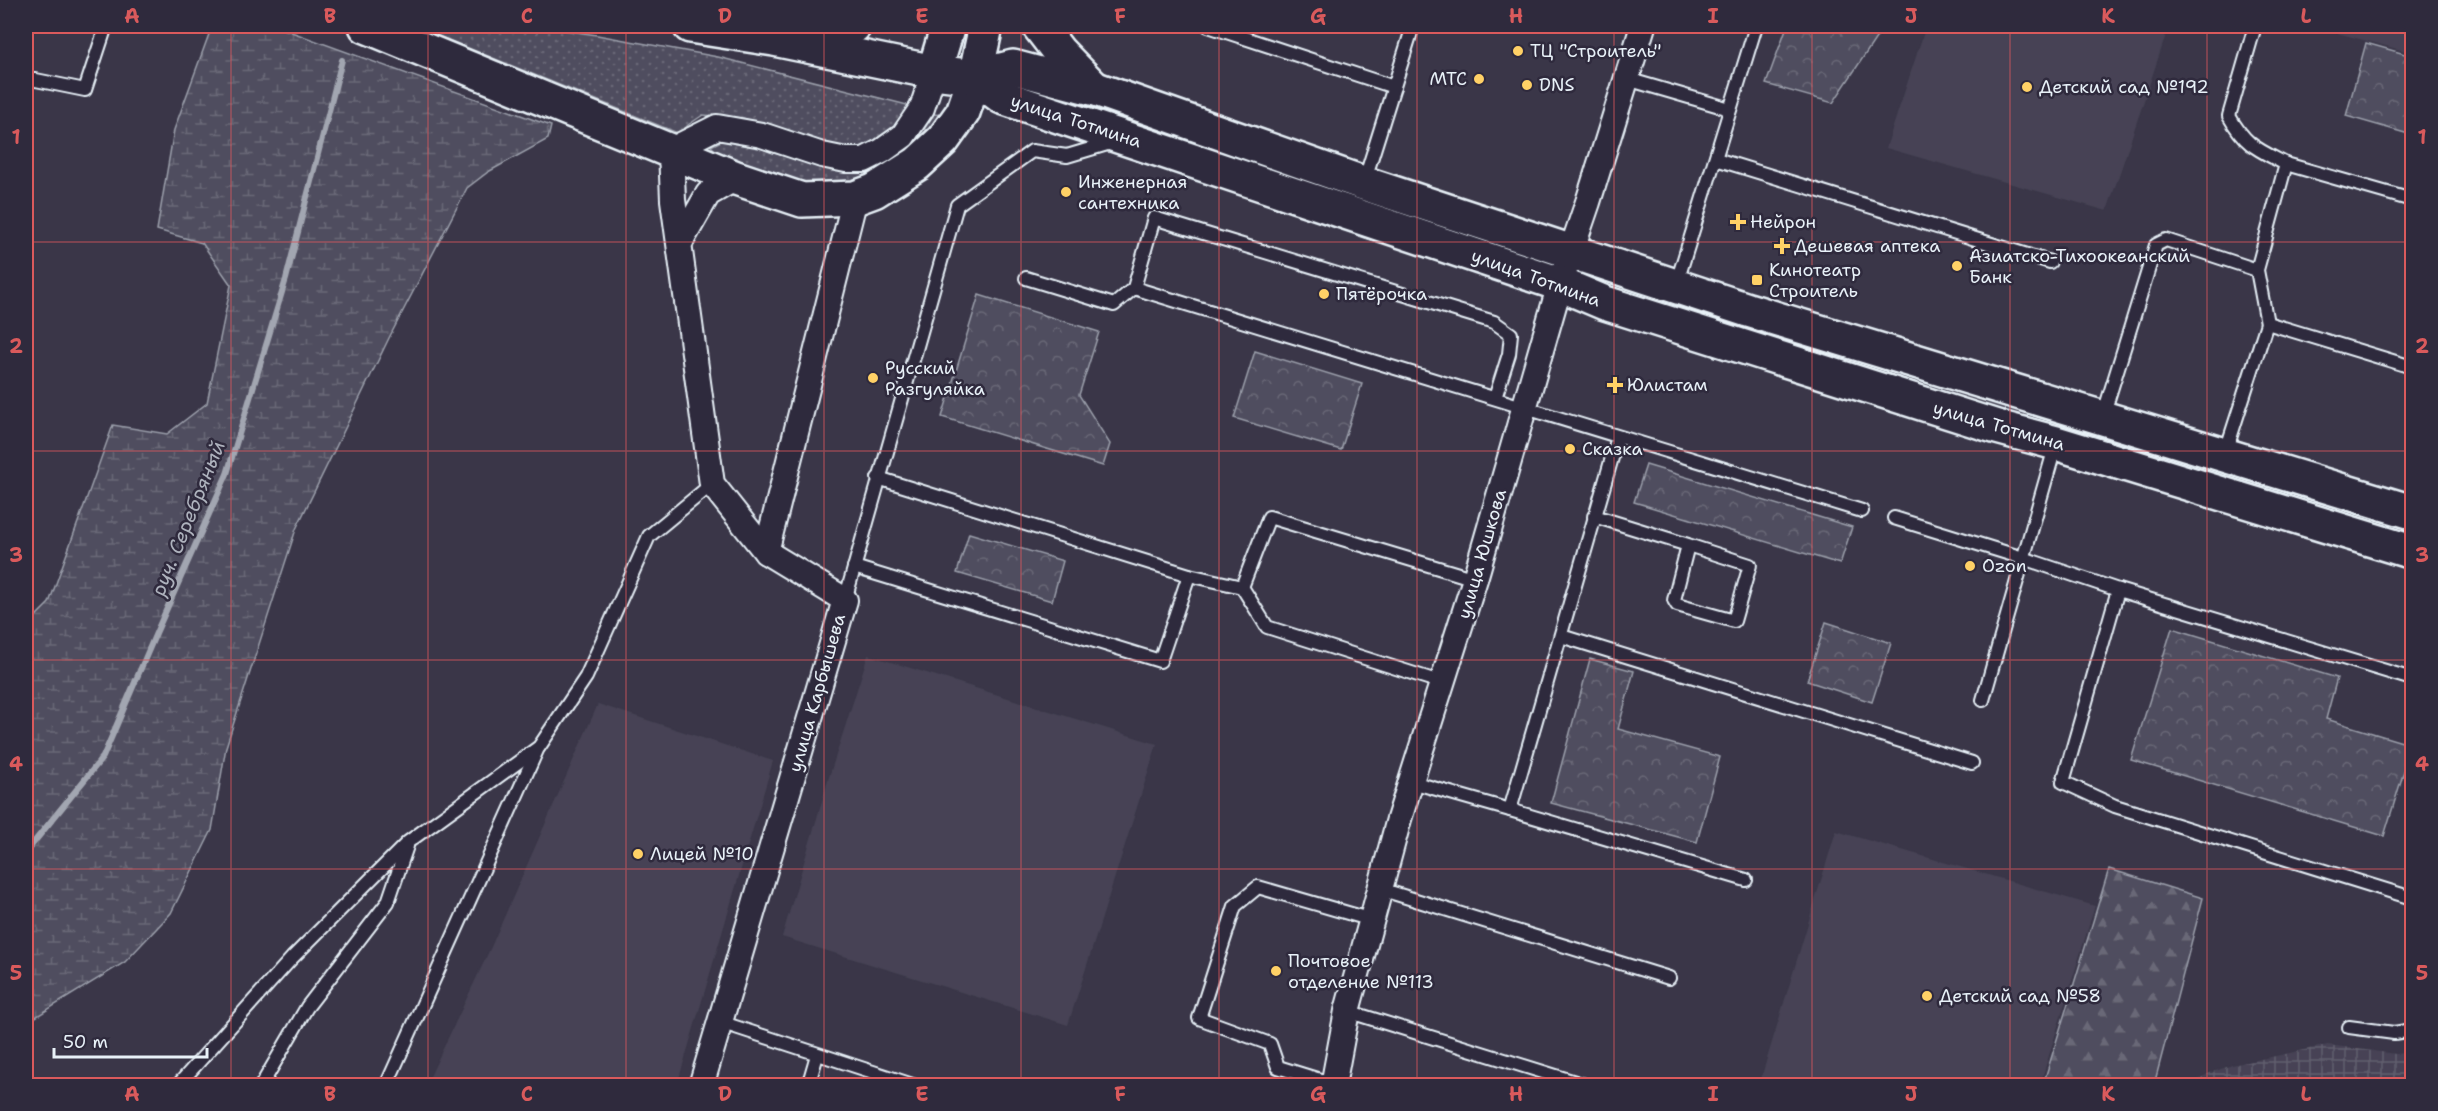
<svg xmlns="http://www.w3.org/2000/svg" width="2438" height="1111" font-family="'Shantell Sans',sans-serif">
<defs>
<pattern id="industrial-grid" width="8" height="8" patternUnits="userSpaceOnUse" patternTransform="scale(1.5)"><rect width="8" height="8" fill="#464354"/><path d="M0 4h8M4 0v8" fill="none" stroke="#615f6d"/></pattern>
<pattern id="grass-dots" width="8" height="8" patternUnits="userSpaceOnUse" patternTransform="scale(1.5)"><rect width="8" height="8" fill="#504e5f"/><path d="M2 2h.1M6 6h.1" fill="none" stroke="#696877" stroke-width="1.8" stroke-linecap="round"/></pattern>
<pattern id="forest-firs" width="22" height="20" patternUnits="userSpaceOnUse" patternTransform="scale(1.5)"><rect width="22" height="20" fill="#504e5f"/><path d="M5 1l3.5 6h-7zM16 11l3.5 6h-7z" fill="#696877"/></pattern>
<pattern id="wetland-marsh" width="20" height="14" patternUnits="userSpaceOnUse" patternTransform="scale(1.5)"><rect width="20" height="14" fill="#504e5f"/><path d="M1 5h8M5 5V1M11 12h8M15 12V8" fill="none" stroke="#696877"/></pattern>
<pattern id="park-crowns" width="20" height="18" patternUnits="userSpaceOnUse" patternTransform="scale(1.5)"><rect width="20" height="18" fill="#504e5f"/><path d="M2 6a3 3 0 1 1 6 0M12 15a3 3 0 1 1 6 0" fill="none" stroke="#696877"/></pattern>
</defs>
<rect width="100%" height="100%" fill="#3a3648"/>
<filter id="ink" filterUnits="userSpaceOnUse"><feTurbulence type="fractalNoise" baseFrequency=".0167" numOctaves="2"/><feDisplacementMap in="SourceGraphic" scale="12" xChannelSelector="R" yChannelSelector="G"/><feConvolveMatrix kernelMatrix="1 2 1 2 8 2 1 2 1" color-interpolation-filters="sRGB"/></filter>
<g filter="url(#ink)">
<g fill="#464354">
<path d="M1926,26H2169L2107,211L1886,148Z"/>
<path d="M2311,26H2412V53Z"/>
<path d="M868,655L1157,744L1068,1025L782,937L829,777Z"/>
<path d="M598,704L773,761L677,1085H426L491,947Z"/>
<path d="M1836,831L2095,906L2040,1085H1759Z"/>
</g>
<path fill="url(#industrial-grid)" d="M2328,1045L2396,1054L2412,1052V1085H2187L2210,1073L2232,1065Z"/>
<g fill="url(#grass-dots)" stroke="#9ca0ac" stroke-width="1.5">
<path d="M414,26H536L597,35L718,57L911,106L904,118L882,138L851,153L830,149L743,118L703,115L688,125L680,134Z"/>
<path d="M934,114L942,115L926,138L872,177L836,184L819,187L770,174L717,152L711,146L725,139L745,141L770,152L820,166L905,148L923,131Z"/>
</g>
<path fill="url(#forest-firs)" stroke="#9ca0ac" stroke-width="1.5" d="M2109,869L2203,898L2154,1085H2043Z"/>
<path fill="url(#wetland-marsh)" stroke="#9ca0ac" stroke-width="1.5" d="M212,26H275L551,126L548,139L488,172L467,188L390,336L296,529L226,747L212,830L171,913L125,962L26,1023V626L49,603L113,425L167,434L207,403L231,285L202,243L157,230L174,130Z"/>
<g fill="url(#park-crowns)" stroke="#9ca0ac" stroke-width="1.5">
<path d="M1787,26H1884L1833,103L1766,84Z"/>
<path d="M2366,43L2412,56V135L2346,116Z"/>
<path d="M979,295L1099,332L1079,395L1110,444L1103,466L942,417Z"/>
<path d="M1255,351L1362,384L1341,450L1234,418Z"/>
<path d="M1646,465L1852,527L1840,564L1634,502Z"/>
<path d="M969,533L1063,561L1052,601L957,573Z"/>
<path d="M1826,622L1891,643L1872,702L1807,681Z"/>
<path d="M2172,628L2337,678L2326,719L2412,745L2384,836L2131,760Z"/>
<path d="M1590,659L1634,671L1618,729L1720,757L1697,842L1551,803Z"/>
</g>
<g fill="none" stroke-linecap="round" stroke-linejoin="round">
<path stroke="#a2a6b1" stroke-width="6" d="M26,852L103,757L156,633L227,474L286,279L342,60"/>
<g stroke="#e8f1f8" stroke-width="16">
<g id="service">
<path d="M1208,26L1394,87"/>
<path d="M2255,26L2229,116C2246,146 2257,149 2286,164"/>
<path d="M26,78L85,90L106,26"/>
<path d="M1627,79L1730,109"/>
<path d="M1716,159L2050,262"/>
<path d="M1364,182L1413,26"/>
<path d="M1026,278L1114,305L1134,288"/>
<path d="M1676,285L1756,26"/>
<path d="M2267,323L2257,270L2286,164L2412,200"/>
<path d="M1495,398L1509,354L1511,334L1494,322L1154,218L1134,288L1862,511"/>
<path d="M2103,416L2156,245L2166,240L2257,270"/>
<path d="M2225,454L2267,323L2412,367"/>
<path d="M878,478L1189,575"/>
<path d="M1594,516L1688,545L1674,600L1677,605L1734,621L1750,565L1688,545"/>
<path d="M1894,518L2023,558L2118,590L2412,679"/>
<path d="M854,567L1160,661L1189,575L1242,587L1267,627L1443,683"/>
<path d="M1242,587L1269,517L1475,579"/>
<path d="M2118,590L2063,782L2115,806L2412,898"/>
<path d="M845,600L957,205L1032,151L1067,156L1114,142"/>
<path d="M1561,636L1972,763"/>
<path d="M1983,700L2056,444"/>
<path d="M1412,782L1510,810L1618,437"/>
<path d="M1510,810L1746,880"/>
<path d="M1380,889L1669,978"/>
<path d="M1347,1011L1588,1086"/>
<path d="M720,1022L916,1086"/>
<path d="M2349,1027L2394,1033L2412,1030"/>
<path d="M1333,1084L1278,1067L1270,1044L1199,1018L1235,906L1258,887L1372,920"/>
<path d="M177,1086L292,958L408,842L539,747L586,677L649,536L712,484"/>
<path d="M261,1086L307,1007L388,902L407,846"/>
<path d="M386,1086L538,748"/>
<path d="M808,1086L817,1055"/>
</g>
</g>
<g stroke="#e8f1f8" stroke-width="28">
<g id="minor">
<path d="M680,243L708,194L736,178"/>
<path d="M766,552L855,198"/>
<path d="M701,1086L845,600L766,552L712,484L673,200L671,150L717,127L762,135L822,155L846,160H864L882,151L903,136L922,108L934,72"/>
<path d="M1333,1086L1347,1011L1399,819L1475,579L1560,284L1588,202L1643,26"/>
</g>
</g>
<g stroke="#e8f1f8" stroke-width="38">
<g id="primary">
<path d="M366,26L736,178L802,200L855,198L874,191L917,164L943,140L963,112L975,77L986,26"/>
<path d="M690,26L774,39L934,72L975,77L1013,67L1096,89L1363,183L1748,310L2412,512"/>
<path d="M1039,26L1059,52L1094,88"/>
<path d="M794,36L854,26"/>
<path d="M934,72L948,26"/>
<path d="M975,77L1002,97L1560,284L1605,303L1997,427L2056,443L2412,552"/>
</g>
</g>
<use href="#service" stroke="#2f2a3d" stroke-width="12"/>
<use href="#minor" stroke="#2f2a3d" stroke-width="24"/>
<use href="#primary" stroke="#2f2a3d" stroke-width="33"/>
</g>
</g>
<path fill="none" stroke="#da5a5c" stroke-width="1.5" stroke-opacity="0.55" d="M231,26V1086M428,26V1086M626,26V1086M824,26V1086M1021,26V1086M1219,26V1086M1417,26V1086M1614,26V1086M1812,26V1086M2010,26V1086M2207,26V1086M26,242H2412M26,451H2412M26,660H2412M26,869H2412"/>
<g fill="#ffd166" stroke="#2f2a3d" stroke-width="2">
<circle cx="1518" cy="51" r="6"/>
<circle cx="1479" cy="79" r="6"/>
<circle cx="1527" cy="85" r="6"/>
<circle cx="2027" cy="87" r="6"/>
<circle cx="1066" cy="192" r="6"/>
<path d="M1735 213h6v6h6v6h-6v6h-6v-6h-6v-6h6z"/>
<path d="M1779 237h6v6h6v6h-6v6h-6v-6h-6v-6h6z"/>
<circle cx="1957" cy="266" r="6"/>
<rect x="1751" y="274" width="12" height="12" rx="3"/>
<circle cx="1324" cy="294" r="6"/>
<circle cx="873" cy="378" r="6"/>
<path d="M1612 376h6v6h6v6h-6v6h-6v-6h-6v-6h6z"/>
<circle cx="1570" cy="449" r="6"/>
<circle cx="1970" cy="566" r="6"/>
<circle cx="638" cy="854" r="6"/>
<circle cx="1276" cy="971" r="6"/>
<circle cx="1927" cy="996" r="6"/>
</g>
<g text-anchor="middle" stroke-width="5" stroke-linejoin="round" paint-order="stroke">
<g font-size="18" fill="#e8f1f8" stroke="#2f2a3d" text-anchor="start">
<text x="1530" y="57">ТЦ "Строитель"</text>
<text x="1467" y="85" text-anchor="end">МТС</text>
<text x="1539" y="91">DNS</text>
<text x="2039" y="93">Детский сад №192</text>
<text x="1078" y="188">Инженерная<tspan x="1078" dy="21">сантехника</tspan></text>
<text x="1750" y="228">Нейрон</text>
<text x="1794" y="252">Дешевая аптека</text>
<text x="1969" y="262">Азиатско-Тихоокеанский<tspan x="1969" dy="21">Банк</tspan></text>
<text x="1769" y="276">Кинотеатр<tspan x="1769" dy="21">Строитель</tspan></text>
<text x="1336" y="300">Пятёрочка</text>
<text x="885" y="374">Русский<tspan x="885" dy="21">Разгуляйка</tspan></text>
<text x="1627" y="391">Юлистам</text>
<text x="1582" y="455">Сказка</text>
<text x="1982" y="572">Ozon</text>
<text x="650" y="860">Лицей №10</text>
<text x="1288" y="967">Почтовое<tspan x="1288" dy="21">отделение №113</tspan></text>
<text x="1939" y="1002">Детский сад №58</text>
</g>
<g font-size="18" fill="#e8f1f8" stroke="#2f2a3d">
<text transform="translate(1076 121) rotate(18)" y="6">улица Тотмина</text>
<text transform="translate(1536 278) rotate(20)" y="6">улица Тотмина</text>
<text transform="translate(1999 426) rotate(16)" y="6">улица Тотмина</text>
<text transform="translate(1482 554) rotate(-74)" y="6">улица Юшкова</text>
<text transform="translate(817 693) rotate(-74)" y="6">улица Карбышева</text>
</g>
<g font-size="20" font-style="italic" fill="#aeb2bd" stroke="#2f2a3d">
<text transform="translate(188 518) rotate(-68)" y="7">руч. Серебряный</text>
</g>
</g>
<rect width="2438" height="1111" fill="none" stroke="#2f2a3d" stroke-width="66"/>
<path d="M54 1048v9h153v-9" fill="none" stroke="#e8f1f8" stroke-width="3"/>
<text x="63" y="1048" font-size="18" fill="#e8f1f8" stroke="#2f2a3d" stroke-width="4.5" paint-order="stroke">50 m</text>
<rect x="33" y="33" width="2372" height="1045" fill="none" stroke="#da5a5c" stroke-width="2"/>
<g font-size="20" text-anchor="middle" font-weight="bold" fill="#da5a5c">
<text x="132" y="23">A</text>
<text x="330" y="23">B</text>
<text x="527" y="23">C</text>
<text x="725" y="23">D</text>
<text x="922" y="23">E</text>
<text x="1120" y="23">F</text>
<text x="1318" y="23">G</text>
<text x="1516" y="23">H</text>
<text x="1713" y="23">I</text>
<text x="1911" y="23">J</text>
<text x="2108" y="23">K</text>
<text x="2306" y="23">L</text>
<text x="16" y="144">1</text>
<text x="2422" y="144">1</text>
<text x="16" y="353">2</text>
<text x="2422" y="353">2</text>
<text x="16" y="562">3</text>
<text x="2422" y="562">3</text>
<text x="16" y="771">4</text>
<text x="2422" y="771">4</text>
<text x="16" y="980">5</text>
<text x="2422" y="980">5</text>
<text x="132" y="1101">A</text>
<text x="330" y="1101">B</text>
<text x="527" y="1101">C</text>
<text x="725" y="1101">D</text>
<text x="922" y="1101">E</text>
<text x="1120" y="1101">F</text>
<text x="1318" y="1101">G</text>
<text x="1516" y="1101">H</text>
<text x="1713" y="1101">I</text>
<text x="1911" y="1101">J</text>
<text x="2108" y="1101">K</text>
<text x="2306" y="1101">L</text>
</g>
</svg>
